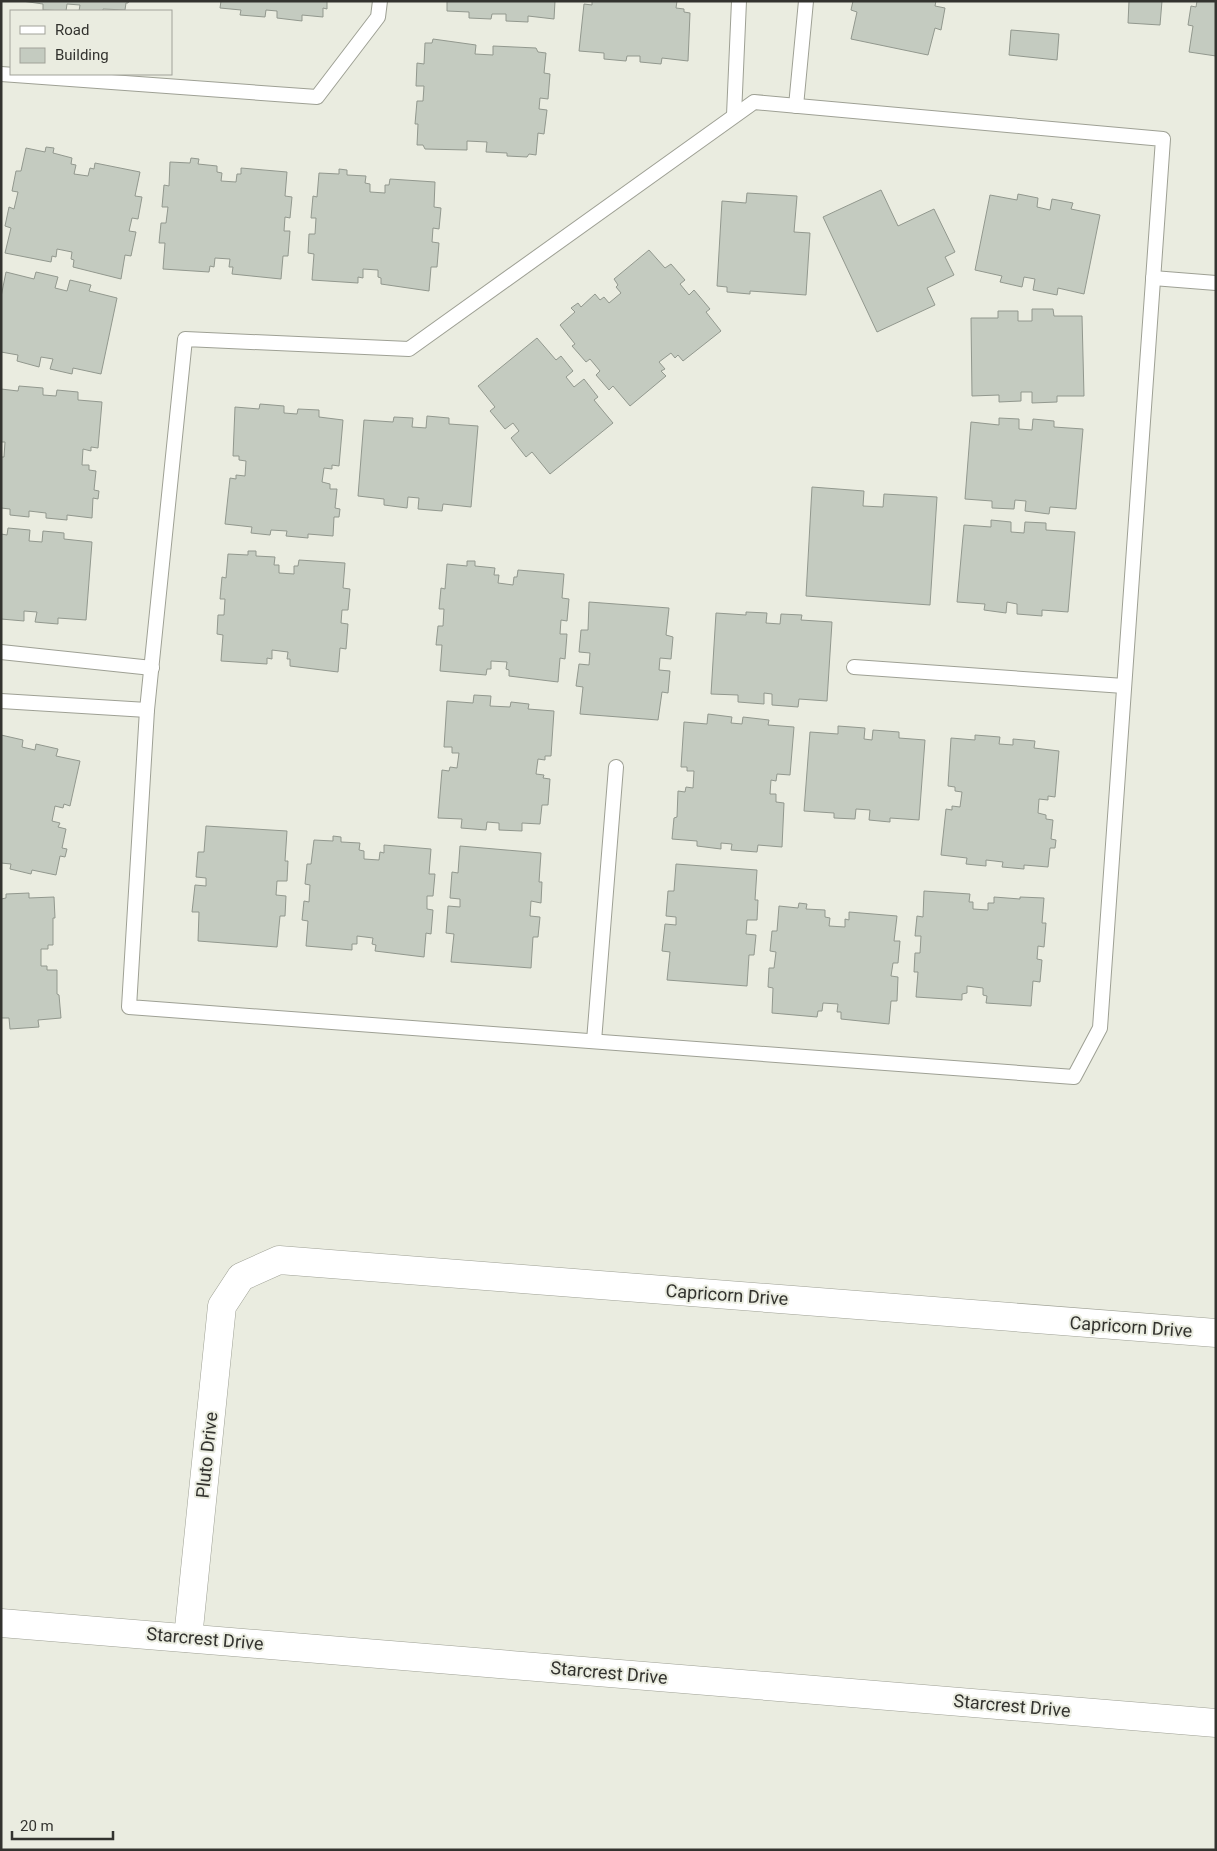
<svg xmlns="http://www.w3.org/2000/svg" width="1217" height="1851" font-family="Roboto,sans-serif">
<rect width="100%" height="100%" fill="#eaece0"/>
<g fill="#c4cbc0" stroke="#92988e">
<path d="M22,1H129L128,3H126L125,10L103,9V11H79L80,5L67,4L66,11L43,10V4Z"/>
<path d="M221,1H327V9L323,8V17L302,15V21L277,18V11L266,10L265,17L240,15L241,10L220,8Z"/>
<path d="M447,1H555L554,19L528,16V22L506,21V14H492L491,19L469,18V12L447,11Z"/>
<path d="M592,1H677L676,8L684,9V12L690,13L688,61L662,58L661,64L640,62V56H627L626,61L604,59V53L579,51L584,4L592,5Z"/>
<path d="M853,1H936L935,6L945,8L941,30L935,28L928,55L851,39L857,12L851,10Z"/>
<path d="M1129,1H1162L1160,25L1128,23Z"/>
<path d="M1197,1H1216V56L1189,52L1193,26L1188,25L1191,6L1196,7Z"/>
<path d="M1011,30L1059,34L1057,60L1009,55Z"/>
<path d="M433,39L476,45L475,54L493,55V46L536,48L538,52L546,53L544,73L550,74L548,99L540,98L539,109L547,110L544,134L538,133L536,155L529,154L527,157L507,156V153L486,152L487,142L467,141V150L425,149L423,145H417L418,124H415L417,101H423L424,86H416L417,63L424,64L425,43H432Z"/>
<path d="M46,147L54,148L53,153L72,158L71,164L76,165L74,174L88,176L90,168L94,169L95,163L140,172L135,196L142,197L138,219L132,218L129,231L136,232L131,256L125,255L121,279L73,267L74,260L71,259L72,252L57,249L56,257L52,256L51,262L5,253L11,228L5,226L9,207L14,209L18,192L12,191L16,171H21L26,148L45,152Z"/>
<path d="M191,158L199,159L198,164L217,166V172L222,173L221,181L236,182L237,174H241V168L287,172L285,196L292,197L290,218L285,217L284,231H290L288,256H283L281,279L232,274L233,267H229L230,259L215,258L214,267L210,266L209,272L163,269L165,243H159L161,223H166L168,207H162L164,185L169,186L170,162L190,163Z"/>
<path d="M339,169L347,170V175L366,176L365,183L370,184V192L385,193V185H389L390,179L435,182L434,207L441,208L439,229L433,228L432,242L439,243L437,267H431L429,291L381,284V278L378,277V270L363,269V278L358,277V283L312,280L314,254L308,253L309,234H315L316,218H311L313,196L317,197L319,173L339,174Z"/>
<path d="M881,190L898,226L934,209L955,252L945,257L954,275L927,288L935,305L877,332L823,217Z"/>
<path d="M747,193L797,196L794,232L810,233L806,295L750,291V294L727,292V287L717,286L722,201L746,203Z"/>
<path d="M1018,194L1038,198L1037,207L1050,210L1052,199L1073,203L1071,209L1100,215L1084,294L1058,288L1057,295L1033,290L1035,279L1024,277L1022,287L1000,282L1002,276L975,270L990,195L1017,200Z"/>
<path d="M649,250L665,268L671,264L685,280L680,284L689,295L694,290L710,309L706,312L721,331L683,361L678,355L675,358L671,353L659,362L665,369L661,371L666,376L630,406L613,386L609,390L596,375L600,371L590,359L586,362L572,346L575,344L560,325L575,312L571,308L578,303L581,307L595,294L600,300L604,297L609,303L621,293L616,287L618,285L614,279Z"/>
<path d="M6,272L34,279L36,272L58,277L55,288L67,291L70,280L91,285L89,291L117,298L101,374L73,368L72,374L50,369L53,359L41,357L39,367L17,361L18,355L1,352V297Z"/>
<path d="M1032,309H1053L1054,316H1082L1084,396H1057V402L1032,403V392H1021V401L999,402V395L972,396L971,318H998V311H1018V321H1032Z"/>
<path d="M537,338L556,360L561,356L573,371L566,377L574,387L584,379L598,397L594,400L613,423L550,474L532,452L526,457L511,438L519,431L513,423L505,429L490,411L495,407L478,386Z"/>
<path d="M19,386L43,388V395L56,396L57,390L78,392V400L102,402L98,448L91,447V451L83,449L82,465H89V470L96,471L94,490L99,491L98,499L93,498L92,518L67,515V520L46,518V513L29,511V517L10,515V509L1,508V457H4L5,442H1V389L18,391Z"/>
<path d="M260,404L284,406V413L297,414L298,409L319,410V417L343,420L339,466L332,465V469L324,468L322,482L330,484V489H337L335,508L340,509L339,517H334L333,536L308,534V538L286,536L287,531L271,530L270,535L251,533L252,527L225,524L230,478L236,479V475L245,476L246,461L239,460V456H233L235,407L259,409Z"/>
<path d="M427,416L449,418V424L478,426L471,507L443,504L442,511L418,509L419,498L408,497L407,508L384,505V499L358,496L364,420L393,422L394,417L413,418L412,427L426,428Z"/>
<path d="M999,418L1019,419V429L1032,430L1033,419L1054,421V427L1083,429L1076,509L1050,507L1049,514L1025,511L1026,501L1015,500L1014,509L992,508V501L965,499L971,422L999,425Z"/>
<path d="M812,487L864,491L863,506L883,507L884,494L937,497L930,605L806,596Z"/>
<path d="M991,520L1011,522V532L1024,533L1025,522L1046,523V530L1075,532L1068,612L1042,610V616L1017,614V604L1007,602L1006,613L984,610L985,604L957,602L964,525L991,527Z"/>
<path d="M8,528L30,530L29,541L42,542L43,531L64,533V539L92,542L86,620L58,618V624L35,622L37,612L24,611V621L1,619V534L7,535Z"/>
<path d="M248,551H256V556L275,557L274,565H279V573L294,574V566H298L299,560L345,563L343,588L350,589L348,610H342L341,623L348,624L346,649L340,648L338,672L290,666V659H287L288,652L272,650V659L267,658V664L221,661L223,635L217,634L218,615H224L225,599H220L222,577L226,578L228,554L248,555Z"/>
<path d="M467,561H475V566L495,568L494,575H499L498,583L513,585L514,577H517L518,570L564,574L562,598L569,599L567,621L561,620L560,634H567L565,659L560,658L558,682L509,676V670L506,669L507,662L491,661V669H487L486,675L440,671L442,645H436L438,626H443L444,609H439L441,588L445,589L447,564L467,566Z"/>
<path d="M589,602L669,608L666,635L673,637L671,659L660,658L659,670L670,671L668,693L662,692L658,720L580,714L583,687L576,686L579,664L589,665L590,653L579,652L581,630H588Z"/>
<path d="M746,612L767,613L766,623L780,624L781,614L802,615L801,620L832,622L827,701L799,699L798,707L772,705V694L764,693V704L738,702V695L711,694L716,613L746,615Z"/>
<path d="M474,695L491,696L490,706L510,707L511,702L529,704L528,709L554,711L551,756H545V760L538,759L536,774L544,775L543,778L550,779L548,805H542L540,824L522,823V831L499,830V823L487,822L486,830L461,828L462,819L438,818L442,770L449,771L450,767L457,768L459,753H452V747H444L447,701L473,703Z"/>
<path d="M708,714L732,717L731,723L742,724L743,717L769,720L768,725L794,727L790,775L777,774L776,781L771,780L770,794H776V802L784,803L782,847L758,845L757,852L731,850L732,844L721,843V849L697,846V841L672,839L674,818L677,817L678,791L685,792L686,787L693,788L694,771H687V767H681L684,722L707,724Z"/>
<path d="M838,726L865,728L864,739L872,740L873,730L899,732V738L925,740L919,820L890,818V822L869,820L870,810L856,809L855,819L834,818V813L804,811L810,732L838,734Z"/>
<path d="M1,735L23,740L22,747L35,750L36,744L58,749L56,756L80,761L70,806L64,804L63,808L55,806L52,821L60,823L58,827L66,829L62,848L67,849L65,857L60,856L56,875L32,870L31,874L10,869L11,864L1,863Z"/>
<path d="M975,735L1000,737L999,744L1013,745V739L1035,741L1034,748L1059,751L1055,797L1048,796V800L1039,799L1038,813L1046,815V819L1053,820L1051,839L1056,840L1055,848H1050L1048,867L1024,865V869L1002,867L1003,862L986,860V866L966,864L967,858L941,855L946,809L952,810V806L960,807L962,792L955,791V787L948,786L951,738L975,740Z"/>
<path d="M206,826L287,831L285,861H288L287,881H277L276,895L286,896L285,916H280L277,947L198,941L199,912H192L195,885L206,886V878L196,877L198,852H204Z"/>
<path d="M333,836L341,837V842L360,843L359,850L364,851V859L379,860L380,852L384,853V845L431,849L429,874H435L433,896H427V909L433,910L431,934L426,933L424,957L375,951L376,945L372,944L373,938L357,936V944H352V950L306,946L308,921L302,920L304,901L309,902L310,885L305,884L307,864H311L314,840L333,841Z"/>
<path d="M460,846L541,853L539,882H542L541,903L531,901L530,916L540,917L538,937H533L531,968L451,962L454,934L446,933L448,906L460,907V899L450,898L452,872L458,873Z"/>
<path d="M676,864L757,870L755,900H758L757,920H747L746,934L756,935L754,955H749L747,986L667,980L670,952L662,951L665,924L676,925V917L666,916L668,891H674Z"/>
<path d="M924,891L970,894L969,902H973V909L988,910V903H994V897L1020,899V897L1044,898L1042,923H1046L1044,947L1038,946L1037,959L1042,960L1040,982L1033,981L1031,1006L986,1003L987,996L983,995V988L967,986V993L962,994V1000L916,997L918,972H914L915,953H920L921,936H915L917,916L923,917Z"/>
<path d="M29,893V898L54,897L55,918H53V945H48V949H41V966H47V970H57V994L59,995L61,1018L38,1020L39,1027L10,1029L9,1018H1V899L6,898V894Z"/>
<path d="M799,903L807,904L806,909L825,910V917L830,918L829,926L845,927V919L849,920V912L897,916L894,941H900L898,963H893L891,976L898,977L897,1001H891L889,1024L841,1019V1012H837L838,1004L823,1003L822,1011H818L817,1017L772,1013L773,988L768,987L769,968H774L776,952L770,951L772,931H777L779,906L798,908Z"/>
</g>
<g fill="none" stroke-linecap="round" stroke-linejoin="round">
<g stroke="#9ea094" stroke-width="16">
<g id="service">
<path d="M1,74L317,97L378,17L380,1"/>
<path d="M754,102L1163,139L1100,1028L1074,1077L129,1007L147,710L185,339L409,349Z"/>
<path d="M796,106L806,1"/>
<path d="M734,115L739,1"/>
<path d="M1153,278L1216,283"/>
<path d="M1,652L152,668"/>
<path d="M854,667L1124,686"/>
<path d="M1,701L147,710"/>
<path d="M594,1041L616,767"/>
</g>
</g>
<g stroke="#9ea094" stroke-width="29">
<g id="minor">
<path d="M1,1623L1216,1723"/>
<path d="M188,1638L222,1306L241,1277L279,1260L1216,1333"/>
</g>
</g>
<use href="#service" stroke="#fff" stroke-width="14"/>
<use href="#minor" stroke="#fff" stroke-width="28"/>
</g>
<g text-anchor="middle" stroke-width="4" stroke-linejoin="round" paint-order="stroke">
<g font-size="18" fill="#33332f" stroke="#eaece0">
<text transform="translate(727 1295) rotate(4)" y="6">Capricorn Drive</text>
<text transform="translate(1131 1327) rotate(4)" y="6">Capricorn Drive</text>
<text transform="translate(207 1455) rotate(-84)" y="6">Pluto Drive</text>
<text transform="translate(205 1639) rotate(5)" y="6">Starcrest Drive</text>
<text transform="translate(609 1673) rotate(5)" y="6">Starcrest Drive</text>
<text transform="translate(1012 1706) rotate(5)" y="6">Starcrest Drive</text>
</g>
</g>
<rect width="1217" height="1851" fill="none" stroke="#33332f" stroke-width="5"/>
<rect x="10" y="10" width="162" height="65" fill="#eaece0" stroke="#a1a299"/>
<rect x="20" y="26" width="25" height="8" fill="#ffffff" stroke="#a1a299"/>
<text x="55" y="35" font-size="15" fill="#33332f">Road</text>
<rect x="20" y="48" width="25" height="15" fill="#c4cbc0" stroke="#a1a299"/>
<text x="55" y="60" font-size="15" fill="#33332f">Building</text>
<path d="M12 1831v8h101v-8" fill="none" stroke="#33332f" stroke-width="2.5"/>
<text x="20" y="1831" font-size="15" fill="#33332f" stroke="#eaece0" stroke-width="4" paint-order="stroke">20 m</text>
</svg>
